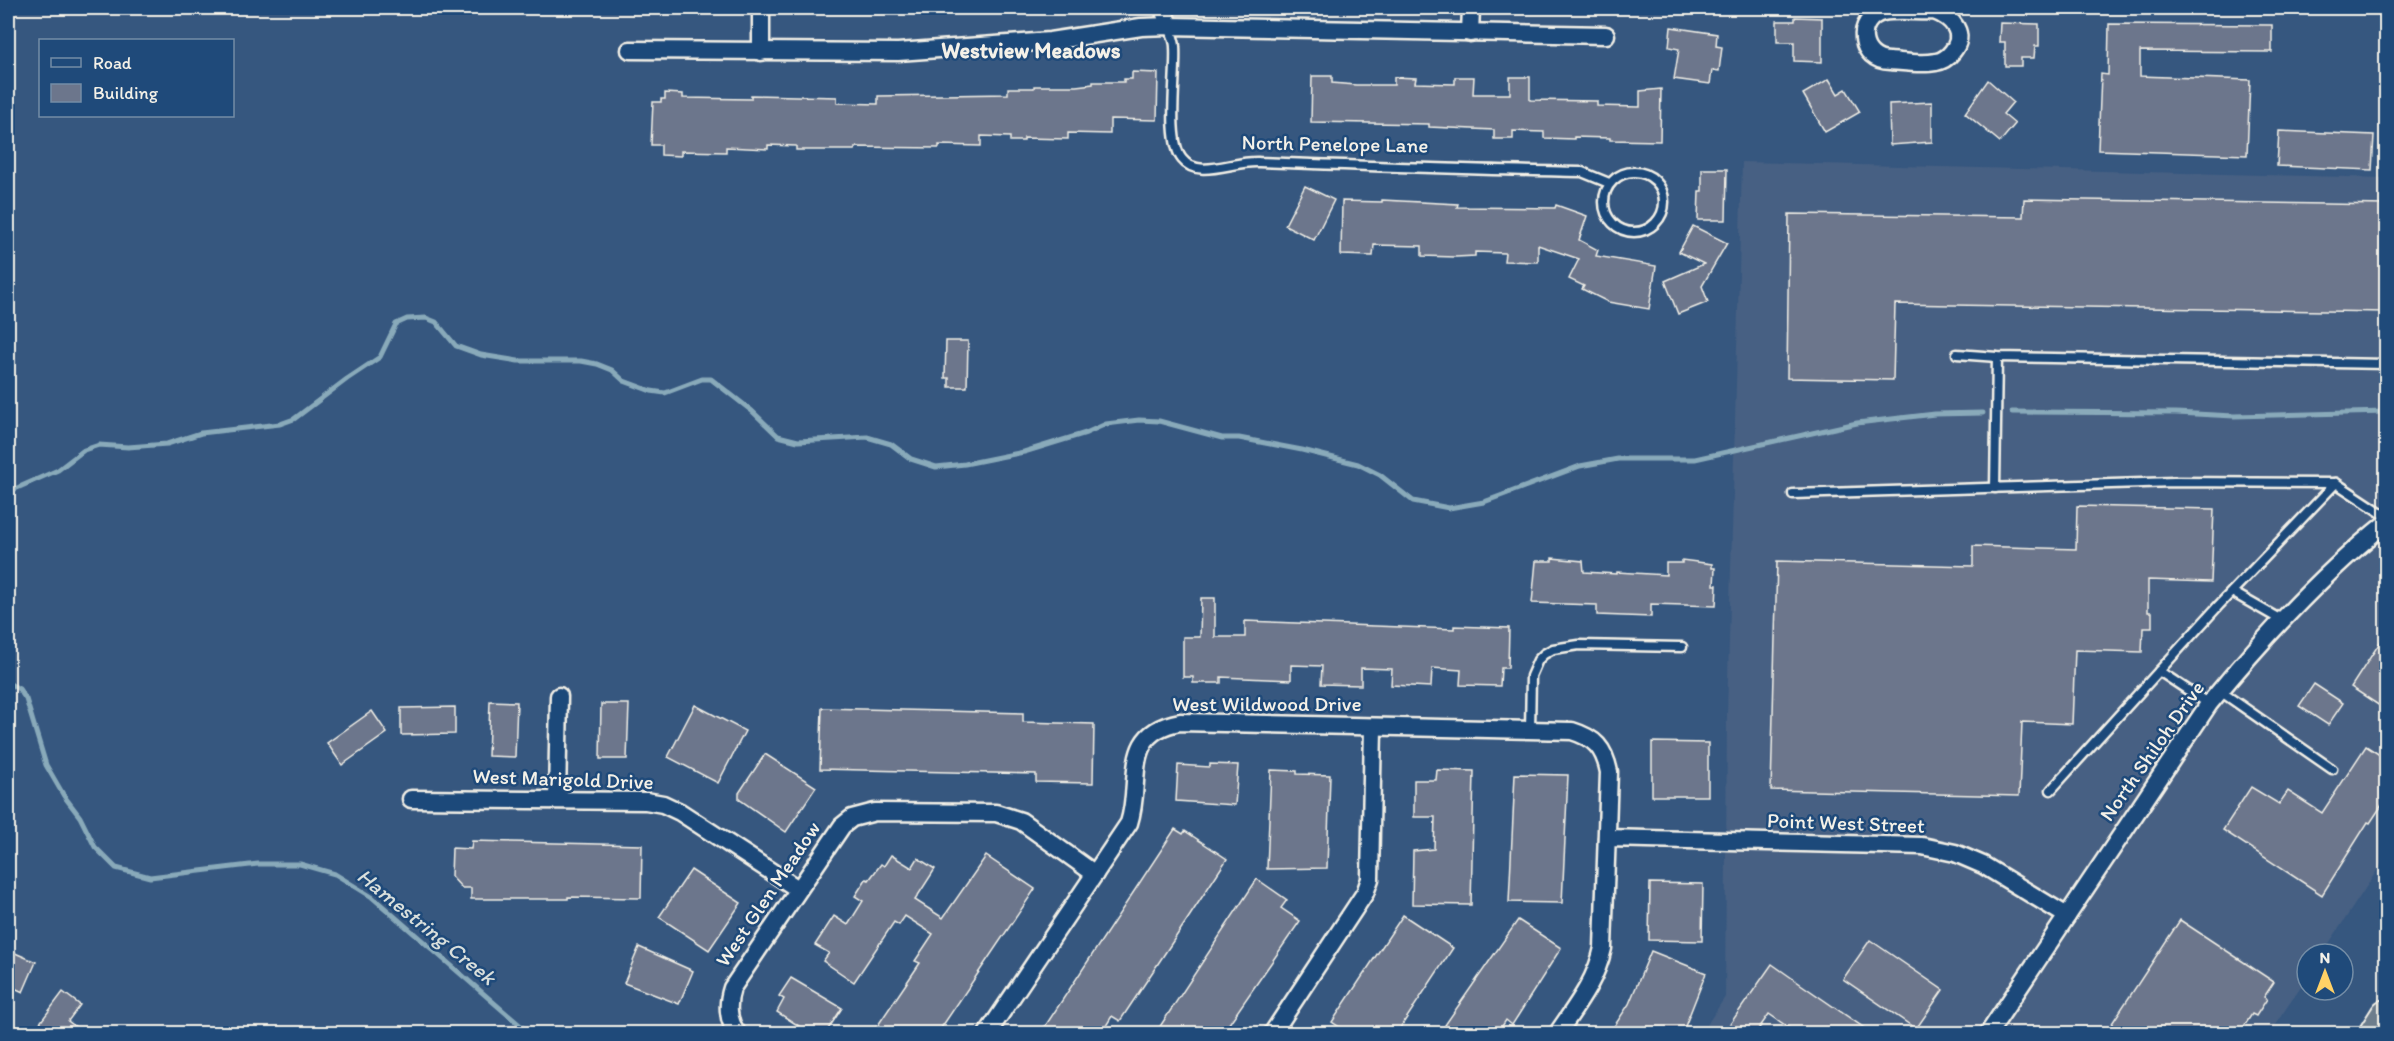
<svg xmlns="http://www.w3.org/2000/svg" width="2394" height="1041" font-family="Itim,sans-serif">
<rect width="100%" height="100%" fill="#36577f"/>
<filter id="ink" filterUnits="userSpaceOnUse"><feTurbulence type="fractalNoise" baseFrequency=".0167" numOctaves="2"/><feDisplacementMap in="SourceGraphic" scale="12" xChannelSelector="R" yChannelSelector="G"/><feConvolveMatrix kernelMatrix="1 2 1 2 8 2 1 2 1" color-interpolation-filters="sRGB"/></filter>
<g filter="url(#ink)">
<path fill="#466083" d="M1742,162L2386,178V857L2322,954H2307V977L2270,1033L1701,1034L1725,997L1727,714Z"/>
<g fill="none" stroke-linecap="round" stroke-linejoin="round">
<g stroke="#89aaba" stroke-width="5">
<path d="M2012,412L2176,413L2234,416L2386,412"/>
<path d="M8,492L58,470L84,450L99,445L128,447L167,444L201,433L280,424L294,419L347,379L380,357L396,324L407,319L426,318L436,322L456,346L481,355L518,361H581L597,364L612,370L624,381L651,391L665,393L702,379H711L752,411L778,436L798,441L867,437L891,444L911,459L936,467L965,464L1024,452L1086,433L1106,424L1139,420L1159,421L1222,438H1239L1302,450L1358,464L1380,475L1413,501L1449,508L1484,502L1580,466L1618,459H1695L1857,423L1935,414L1983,413"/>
<path d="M8,683L19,689L26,699L46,765L64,796L80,817L95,847L116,868L150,877L258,864H300L335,874L372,897L530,1034"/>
</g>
</g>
<g fill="#6c768c" stroke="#f4f1e8" stroke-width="1.5">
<path d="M1795,17L1822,18V62L1794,61V42H1777V21H1795Z"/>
<path d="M2000,23L2039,24V46H2035L2034,58H2021V66H2005V42H1999Z"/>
<path d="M2109,24L2272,25V52L2140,51V76L2250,80L2247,155L2098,150L2101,74L2108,75Z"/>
<path d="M1671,27L1717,34L1716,46L1722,47L1719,71L1712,70L1710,84L1674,79L1679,49L1669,47Z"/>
<path d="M1132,72L1158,73L1157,120L1110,119V134L1068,133V139L1024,138V141H1010V137L981,136V146L939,145V148L855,147V150H796V146L768,145V149L726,147V152L681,151V156L661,155V145H651L653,102H661V99H665V93L683,94V98L751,99V95L837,97V103L878,104V96L1008,94V88H1034V86H1076L1093,84V82H1124V79H1132Z"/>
<path d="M1312,76H1332V83L1356,85H1394V77L1416,78L1415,83L1455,84V77H1474L1473,94H1510V77H1530V100L1597,101V106L1640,107V91L1661,89L1660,141L1610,140V138L1574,137V139L1544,138V132L1513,131V139H1494V130L1429,127V124L1311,122Z"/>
<path d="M1829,79L1838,94L1846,89L1860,112L1825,132L1803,94Z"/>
<path d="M1988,80L2013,102L2003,114L2015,124L2000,142L1965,113Z"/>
<path d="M1932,102V142L1890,145L1889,104Z"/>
<path d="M2279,131L2374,135L2372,170L2277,166Z"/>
<path d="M1702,169H1727L1726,220H1698L1699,191H1702Z"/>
<path d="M1305,186L1334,200L1314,240L1285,225Z"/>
<path d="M2024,199L2386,205V312L1895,304L1893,380L1787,378L1789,214L2023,217Z"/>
<path d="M1382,200L1458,204L1457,207L1555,208L1556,205L1587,216L1579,240L1598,250L1596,256L1656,266L1649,309L1608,302L1582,289L1584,286L1569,279L1579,259L1538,245V262L1504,261L1505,253L1475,252V256L1456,257L1422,256V246L1374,245L1373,256L1341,255L1342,201L1382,202Z"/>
<path d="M1693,226L1727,243L1702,286L1708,302L1678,314L1665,281L1704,264L1679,252Z"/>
<path d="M946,341H968L967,387H949V378H945Z"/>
<path d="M2077,506L2214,509L2211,582L2148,580V612H2152V628H2143L2142,652L2075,650L2072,724L2022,722L2019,796L1771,790L1777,561L1973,566V546L2076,549Z"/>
<path d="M1552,558L1583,561L1584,572L1617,574V572L1666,575V563H1682V560L1712,564V568H1715L1714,585H1717L1716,606L1651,604V617L1597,615V605L1532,603L1536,561H1552Z"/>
<path d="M1201,598H1215V637H1245V621L1454,629V626L1509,628L1508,668H1501L1500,686L1460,685L1461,670L1432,668L1431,687L1391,685L1392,669L1361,668V685L1321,684L1322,666L1291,665V680L1221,677V683H1193V677H1183V637H1200Z"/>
<path d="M2386,633V710L2351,687Z"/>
<path d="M2314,684L2343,703L2328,725L2299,706Z"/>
<path d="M490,701L517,702L515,757L488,756Z"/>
<path d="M601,704H629L627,759H600Z"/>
<path d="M695,705L745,731L718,783L668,757Z"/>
<path d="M455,707V734L401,735V708Z"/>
<path d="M822,708L1023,713V722L1094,724L1093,783L1036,782V774L820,769Z"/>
<path d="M372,711L387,733L342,765L327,743Z"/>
<path d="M1652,742L1708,743V796H1652Z"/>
<path d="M2366,746L2386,759V799L2370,823L2368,822L2322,895L2223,830L2251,787L2279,804L2288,791L2322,813Z"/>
<path d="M765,754L816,787L786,832L739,799V793Z"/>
<path d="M1210,764L1238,765L1235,805L1176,801L1178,765L1210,767Z"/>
<path d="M1271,770L1297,771V774L1330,775L1327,868L1267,869Z"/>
<path d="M1437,770L1474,771L1471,905L1412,904L1413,851L1434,849L1435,817H1414V780H1436Z"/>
<path d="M1515,774L1568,775L1562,903L1509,902Z"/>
<path d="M1175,829L1183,834L1185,831L1227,859L1189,917L1120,1021L1112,1016L1101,1034H1040Z"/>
<path d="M472,841L642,845L641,898L568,897V899H471V888H462L451,876L452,848L471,849Z"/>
<path d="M891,855L912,868L918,858L935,869L915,900L943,918L986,856L1035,889L937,1034H872L920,963L915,961L933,934L905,916L899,925L894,922L854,982L823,961L829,953L815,945L834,916L848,925L863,901L855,896L866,879L869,880L881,864L884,866Z"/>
<path d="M691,870L741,903L709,950L659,917Z"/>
<path d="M1257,879L1287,900L1281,908L1300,921L1222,1034H1155Z"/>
<path d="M1650,883L1703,884L1702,941L1649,940Z"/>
<path d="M1403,915L1453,948L1396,1034H1350L1332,1022Z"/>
<path d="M1518,920L1561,948L1512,1025L1506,1020L1497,1034H1457L1445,1025Z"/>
<path d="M2180,920L2274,982L2264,997L2267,999L2256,1016L2252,1014L2239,1034H2105Z"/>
<path d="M1870,940L1943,990L1916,1029L1843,979Z"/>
<path d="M639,947L693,971L679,1004L624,983Z"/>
<path d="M8,950L36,962L23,992L8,985Z"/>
<path d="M1651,951L1706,973L1682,1034H1622L1613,1028L1629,1004Z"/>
<path d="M1772,964L1799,983L1873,1034H1798L1769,1014L1755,1034H1737L1728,1027Z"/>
<path d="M791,978L842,1008L825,1034H805L797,1029L799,1026L777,1012L784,999L779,996Z"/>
<path d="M63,992L80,1005L68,1021L85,1034H52L39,1024Z"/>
</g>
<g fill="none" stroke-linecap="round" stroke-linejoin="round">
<g stroke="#f4f1e8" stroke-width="13">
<g id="lane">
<path d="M1169,26C1171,33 1175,40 1175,47C1177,75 1166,139 1182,159C1198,180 1234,160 1259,162C1367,166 1474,170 1582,172L1609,183"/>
<circle cx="1634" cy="202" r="30"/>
<path d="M1957,354L1997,357L2386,364"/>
<path d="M1995,488L1997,357"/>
<path d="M1793,494L2174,482L2336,483"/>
<path d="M2232,592L2281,620"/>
<path d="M2159,671L2209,704"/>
<path d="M2220,691L2332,769"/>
<path d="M1530,730L1531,676L1538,660L1544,654L1553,649L1579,645L1682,647"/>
<path d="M2051,790L2219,605L2336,483L2386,516"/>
</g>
</g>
<g stroke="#f4f1e8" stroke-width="21">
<g id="street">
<path d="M1163,8L1169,26"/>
<path d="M1934,11C1953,18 1967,34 1952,52C1948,57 1942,61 1936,62C1922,65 1904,62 1890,61C1859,61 1854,19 1883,12C1896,9 1919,12 1934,11Z"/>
<path d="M1470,33L1471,8"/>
<path d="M630,50L898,52L1050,41L1141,27L1169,26L1606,35"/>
<path d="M761,52V8"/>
<path d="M411,799L646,801L663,804L680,812L798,889"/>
<path d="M557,799L559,696"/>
<path d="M1607,838L1922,846L1955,853L1983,865L2067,916"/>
<path d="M738,1034C727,1021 727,1003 732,988L842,826L852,818L875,812L996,813L1021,821L1095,874"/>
<path d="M987,1034L1129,823C1143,780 1120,733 1180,722L1572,731C1595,738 1604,748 1609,772L1603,948C1596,981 1576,1006 1557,1034"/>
<path d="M1272,1034L1365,893L1370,879L1373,728"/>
<path d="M1988,1034L2209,704C2263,638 2320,576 2386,523"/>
</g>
</g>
<g stroke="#f4f1e8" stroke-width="34">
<path id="highway" d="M2374,1034L2386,1015"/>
</g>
<use href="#lane" stroke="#1f4a7a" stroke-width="8"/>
<use href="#street" stroke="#1f4a7a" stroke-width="16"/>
<use href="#highway" stroke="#6d7d8c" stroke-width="30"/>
</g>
</g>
<g text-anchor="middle" stroke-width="5" stroke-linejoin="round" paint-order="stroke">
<g font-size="21" fill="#f4f1e8" stroke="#1f4a7a">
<text transform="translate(1335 144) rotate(1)" y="7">North Penelope Lane</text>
<text x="1267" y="711">West Wildwood Drive</text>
<text transform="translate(2152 751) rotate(-55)" y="7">North Shiloh Drive</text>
<text transform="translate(563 779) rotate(2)" y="7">West Marigold Drive</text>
<text transform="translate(1846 823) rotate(2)" y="7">Point West Street</text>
<text transform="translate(768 894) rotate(-56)" y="7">West Glen Meadow</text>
</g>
<g font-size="22" font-weight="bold" fill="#f4f1e8" stroke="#1f4a7a">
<text x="1031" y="58">Westview Meadows</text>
</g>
<g font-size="22" font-style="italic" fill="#d9dfdc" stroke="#1f4a7a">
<text transform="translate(427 926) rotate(39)" y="8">Hamestring Creek</text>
</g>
</g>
<rect width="2394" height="1041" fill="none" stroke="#1f4a7a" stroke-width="30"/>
<rect x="15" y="15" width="2364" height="1011" fill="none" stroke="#f4f1e8" stroke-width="2" filter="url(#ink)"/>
<rect x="39" y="39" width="195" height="78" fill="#1f4a7a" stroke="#748da6" stroke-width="1.5"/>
<rect x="51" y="58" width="30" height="9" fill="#1f4a7a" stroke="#748da6" stroke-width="1.5"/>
<text x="93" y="69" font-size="18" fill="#f4f1e8">Road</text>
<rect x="51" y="84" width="30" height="18" fill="#6c768c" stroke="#748da6" stroke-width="1.5"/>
<text x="93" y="99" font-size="18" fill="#f4f1e8">Building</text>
<g transform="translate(2325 972)"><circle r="28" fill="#1f4a7a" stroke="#748da6" stroke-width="1.5"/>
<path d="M0-4.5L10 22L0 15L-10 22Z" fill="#ffd166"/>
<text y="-9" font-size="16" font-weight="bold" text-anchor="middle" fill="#f4f1e8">N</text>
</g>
</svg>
